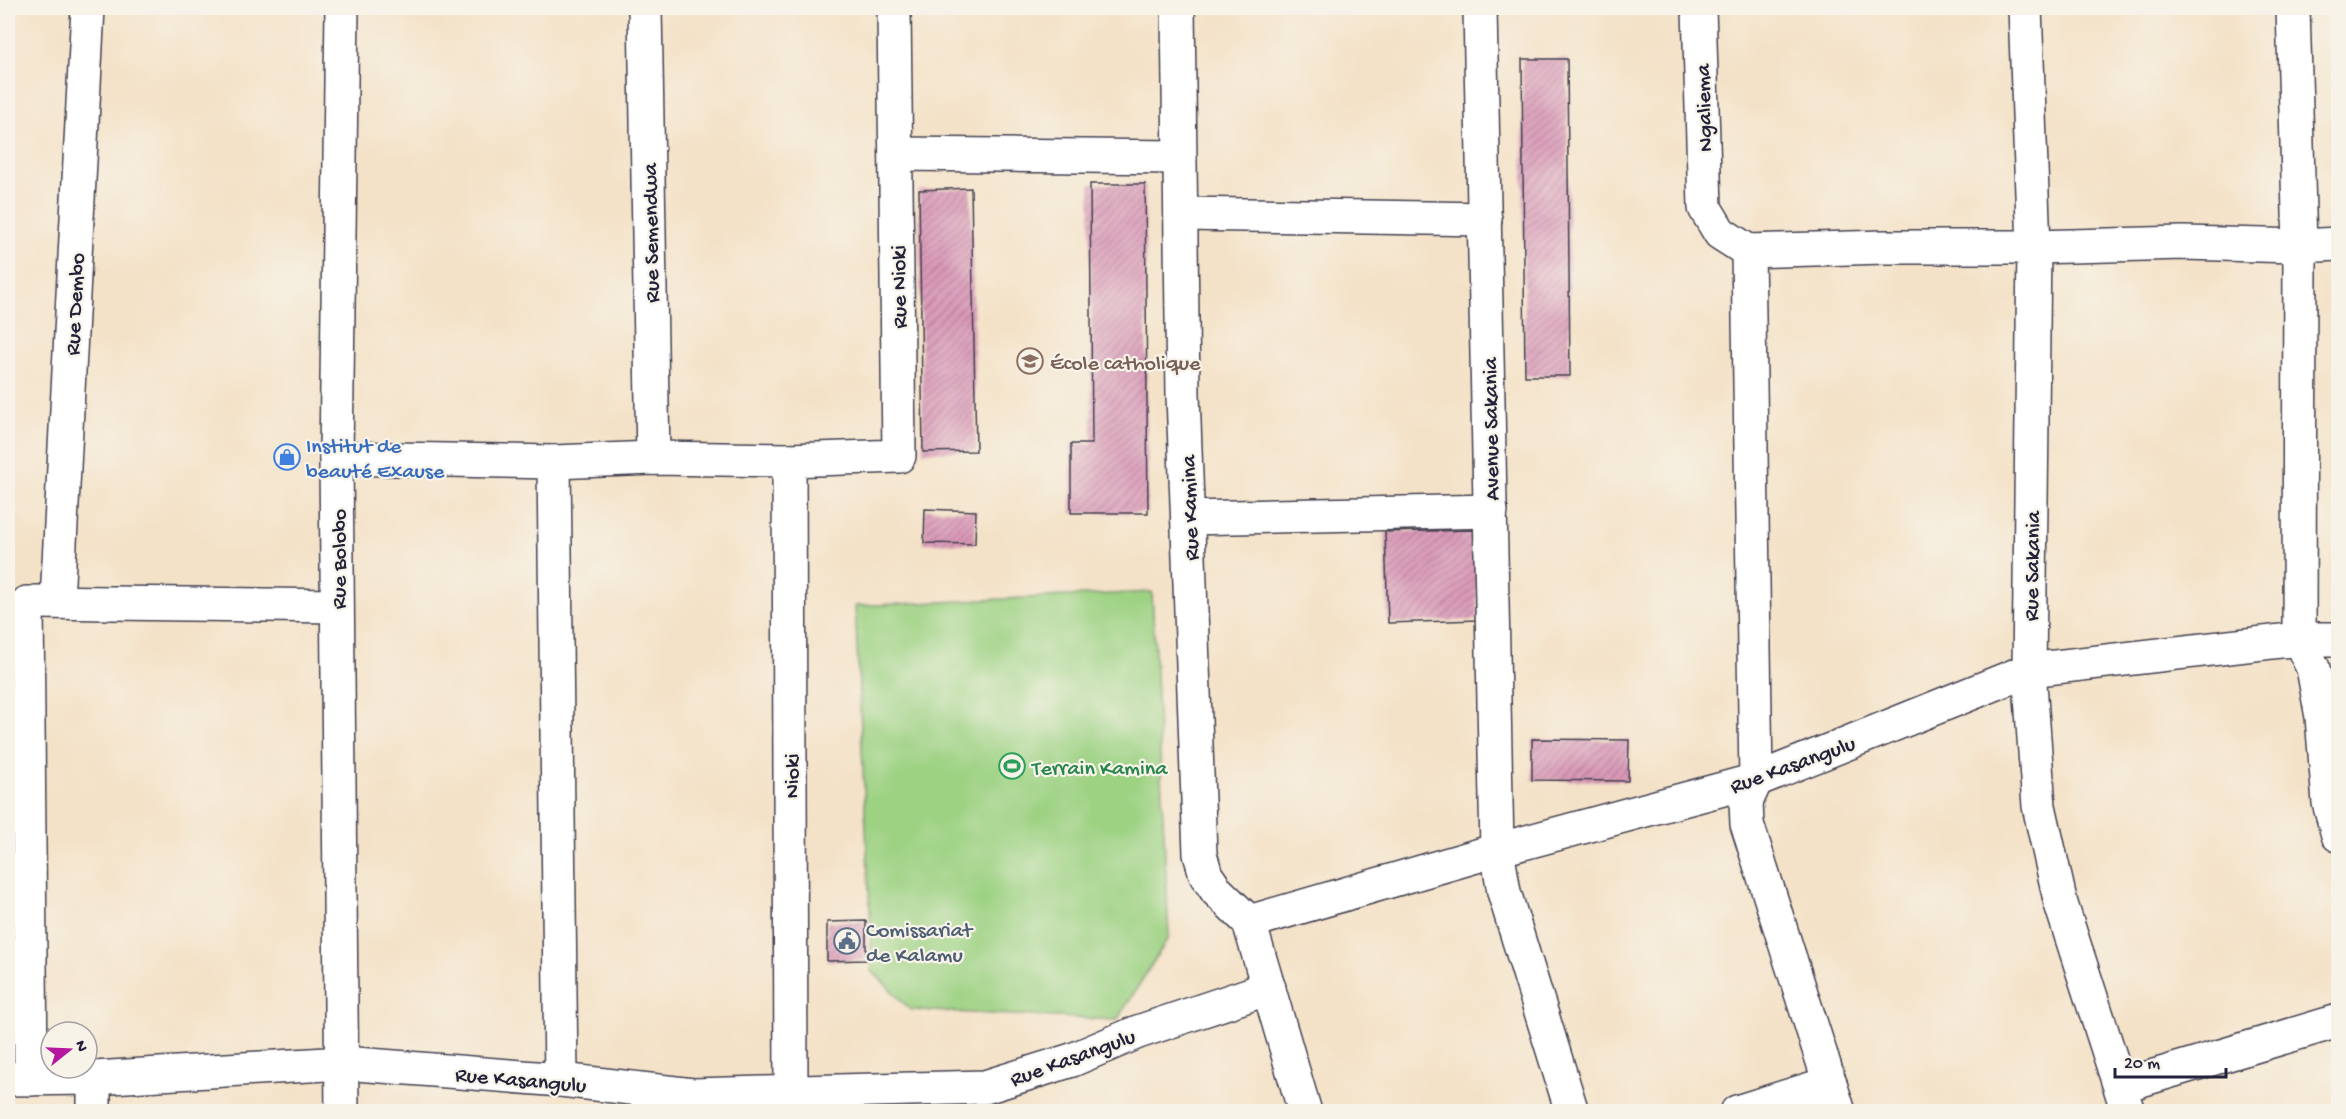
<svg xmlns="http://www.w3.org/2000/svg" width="2346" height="1119" font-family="'Gochi Hand',sans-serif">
<defs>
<pattern id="building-hatch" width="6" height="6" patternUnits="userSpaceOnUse" patternTransform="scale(1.5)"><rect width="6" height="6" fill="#da9ab8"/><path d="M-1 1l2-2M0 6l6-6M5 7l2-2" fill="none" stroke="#b07d97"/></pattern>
</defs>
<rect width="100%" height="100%" fill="#f7f3e8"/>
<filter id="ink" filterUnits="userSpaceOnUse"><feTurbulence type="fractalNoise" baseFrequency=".0167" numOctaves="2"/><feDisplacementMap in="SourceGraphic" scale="12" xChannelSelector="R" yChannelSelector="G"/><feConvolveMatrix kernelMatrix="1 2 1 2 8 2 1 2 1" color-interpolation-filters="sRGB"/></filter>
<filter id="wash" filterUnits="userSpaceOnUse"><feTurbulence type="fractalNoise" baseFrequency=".008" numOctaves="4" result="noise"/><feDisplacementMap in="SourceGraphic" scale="24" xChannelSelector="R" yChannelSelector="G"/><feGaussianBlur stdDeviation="1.35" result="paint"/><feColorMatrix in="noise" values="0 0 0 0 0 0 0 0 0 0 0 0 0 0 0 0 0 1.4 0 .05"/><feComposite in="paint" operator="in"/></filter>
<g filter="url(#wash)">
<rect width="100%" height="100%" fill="#f4e2c8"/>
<path fill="#9dd283" stroke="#607a5f" stroke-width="1.5" d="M1152,592L1169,937L1117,1020L911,1010L872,971L871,931L855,606Z"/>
<g id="blocks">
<g fill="url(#building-hatch)">
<path d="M1522,59H1567L1570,376H1525Z"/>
<path d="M1090,184H1145L1148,513H1071V444H1092Z"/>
<path d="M971,188L976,451L923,452L919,190Z"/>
<path d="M925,509L976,511L975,544L924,543Z"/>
<path d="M1475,530L1478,620L1388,623L1385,532Z"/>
<path d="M1532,739L1629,740L1628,781L1532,780Z"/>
<path d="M866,921V960L827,961V922Z"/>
</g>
</g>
</g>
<g filter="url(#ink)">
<use href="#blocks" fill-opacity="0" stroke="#423f50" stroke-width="1.5"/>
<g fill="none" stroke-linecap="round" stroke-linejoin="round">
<g stroke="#423f50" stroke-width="36">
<g id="minor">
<path d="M342,8L336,458L342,1112"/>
<path d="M645,8L653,458"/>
<path d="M1178,8L1183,395L1200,854L1206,875L1217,891L1249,922L1305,1112"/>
<path d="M1480,8L1497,850L1504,892L1572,1112"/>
<path d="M1699,8L1705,208L1720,233L1748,251L1885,247H2034L2183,243L2300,246L2338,244"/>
<path d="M2025,8L2034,247L2029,670L2039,806L2061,904L2128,1112"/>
<path d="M2293,8L2300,246L2299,639L2313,668L2322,717L2329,803L2338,835"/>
<path d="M896,154L1180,157"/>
<path d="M1181,214L1485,219"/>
<path d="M1748,251L1756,780L1746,802L1747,824L1839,1112"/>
<path d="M336,458L554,462L653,458L789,460L899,456L894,8"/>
<path d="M789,460L791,1093"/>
<path d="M554,462L561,1080"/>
<path d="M1188,518L1491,511"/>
<path d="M57,601L88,8"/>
<path d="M36,602L337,606"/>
<path d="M27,603L31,1079"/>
<path d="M1249,922L1497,850L1756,780L2029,670L2299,639H2338"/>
<path d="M8,1079L94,1078L343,1063L561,1080L693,1095L985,1087L1072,1060L1138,1032L1269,988"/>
<path d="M2121,1086L2338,1021"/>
<path d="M94,1112V1078"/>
<path d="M1737,1112L1830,1083"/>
</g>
</g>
<use href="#minor" stroke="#fff" stroke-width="33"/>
</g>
</g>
<defs>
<g id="school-ring" transform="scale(1.35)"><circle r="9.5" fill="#f7f3e8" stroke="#8d6e63" stroke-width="1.5"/><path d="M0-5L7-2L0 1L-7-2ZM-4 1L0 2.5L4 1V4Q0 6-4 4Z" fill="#8d6e63"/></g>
<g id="shop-ring" transform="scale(1.35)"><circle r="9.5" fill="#f7f3e8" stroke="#3f7fe0" stroke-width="1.5"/><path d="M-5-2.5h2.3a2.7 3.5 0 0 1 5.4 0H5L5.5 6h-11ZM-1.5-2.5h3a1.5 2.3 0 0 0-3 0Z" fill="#3f7fe0"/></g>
<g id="stadium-ring" transform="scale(1.35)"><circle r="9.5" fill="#f7f3e8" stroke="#2e9e5b" stroke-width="1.5"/><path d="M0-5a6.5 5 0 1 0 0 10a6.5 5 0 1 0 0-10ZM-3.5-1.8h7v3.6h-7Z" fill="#2e9e5b"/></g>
<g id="civic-ring" transform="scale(1.35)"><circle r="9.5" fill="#f7f3e8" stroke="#5c6f8a" stroke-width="1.5"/><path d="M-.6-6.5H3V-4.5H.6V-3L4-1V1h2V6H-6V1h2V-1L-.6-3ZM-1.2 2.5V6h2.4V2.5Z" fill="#5c6f8a"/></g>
</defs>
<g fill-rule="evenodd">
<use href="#school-ring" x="1030" y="361"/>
<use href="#shop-ring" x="287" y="457"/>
<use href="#stadium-ring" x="1012" y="766"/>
<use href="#civic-ring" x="847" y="941"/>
</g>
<g text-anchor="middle" stroke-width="4.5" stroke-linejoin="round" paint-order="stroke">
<g font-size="22" fill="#22223b" stroke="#f7f3e8">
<text transform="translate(1702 108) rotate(-92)" y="8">Ngaliema</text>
<text transform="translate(649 233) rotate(-91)" y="8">Rue Semendwa</text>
<text transform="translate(897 287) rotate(-91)" y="8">Rue Nioki</text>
<text transform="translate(73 304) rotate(-87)" y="8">Rue Dembo</text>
<text transform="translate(1489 429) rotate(-91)" y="8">Avenue Sakania</text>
<text transform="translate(1188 508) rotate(-92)" y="8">Rue Kamina</text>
<text transform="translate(337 559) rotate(-90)" y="8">Rue Bolobo</text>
<text transform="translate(2030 566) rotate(-89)" y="8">Rue Sakania</text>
<text transform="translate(1792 763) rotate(-20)" y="8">Rue Kasangulu</text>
<text transform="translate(790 776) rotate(-90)" y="8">Nioki</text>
<text transform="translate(1072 1056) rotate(-20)" y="8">Rue Kasangulu</text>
<text transform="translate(521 1078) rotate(5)" y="8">Rue Kasangulu</text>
</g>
<g font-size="22" fill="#785e54" stroke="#f7f3e8" text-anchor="start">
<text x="1050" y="369">École catholique</text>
</g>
<g font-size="22" fill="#366cbe" stroke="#f7f3e8" text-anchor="start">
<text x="306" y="452">Institut de<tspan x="306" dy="25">beauté Exause</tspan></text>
</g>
<g font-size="22" fill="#27864d" stroke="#f7f3e8" text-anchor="start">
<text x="1032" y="774">Terrain Kamina</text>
</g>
<g font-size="22" fill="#4e5e75" stroke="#f7f3e8" text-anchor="start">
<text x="866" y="936">Comissariat<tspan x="866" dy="25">de Kalamu</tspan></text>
</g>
</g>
<rect width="2346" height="1119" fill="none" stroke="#f7f3e8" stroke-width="30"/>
<g transform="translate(69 1050) rotate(72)"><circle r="28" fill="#f7f3e8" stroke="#a29fa3" stroke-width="1.5"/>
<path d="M0-4.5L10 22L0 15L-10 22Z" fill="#b5179e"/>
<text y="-9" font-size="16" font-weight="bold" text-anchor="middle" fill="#22223b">N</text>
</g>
<path d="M2115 1068v9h111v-9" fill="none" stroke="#22223b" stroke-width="3"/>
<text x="2124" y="1068" font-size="18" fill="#22223b" stroke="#f7f3e8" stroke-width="4.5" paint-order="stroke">20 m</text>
</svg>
